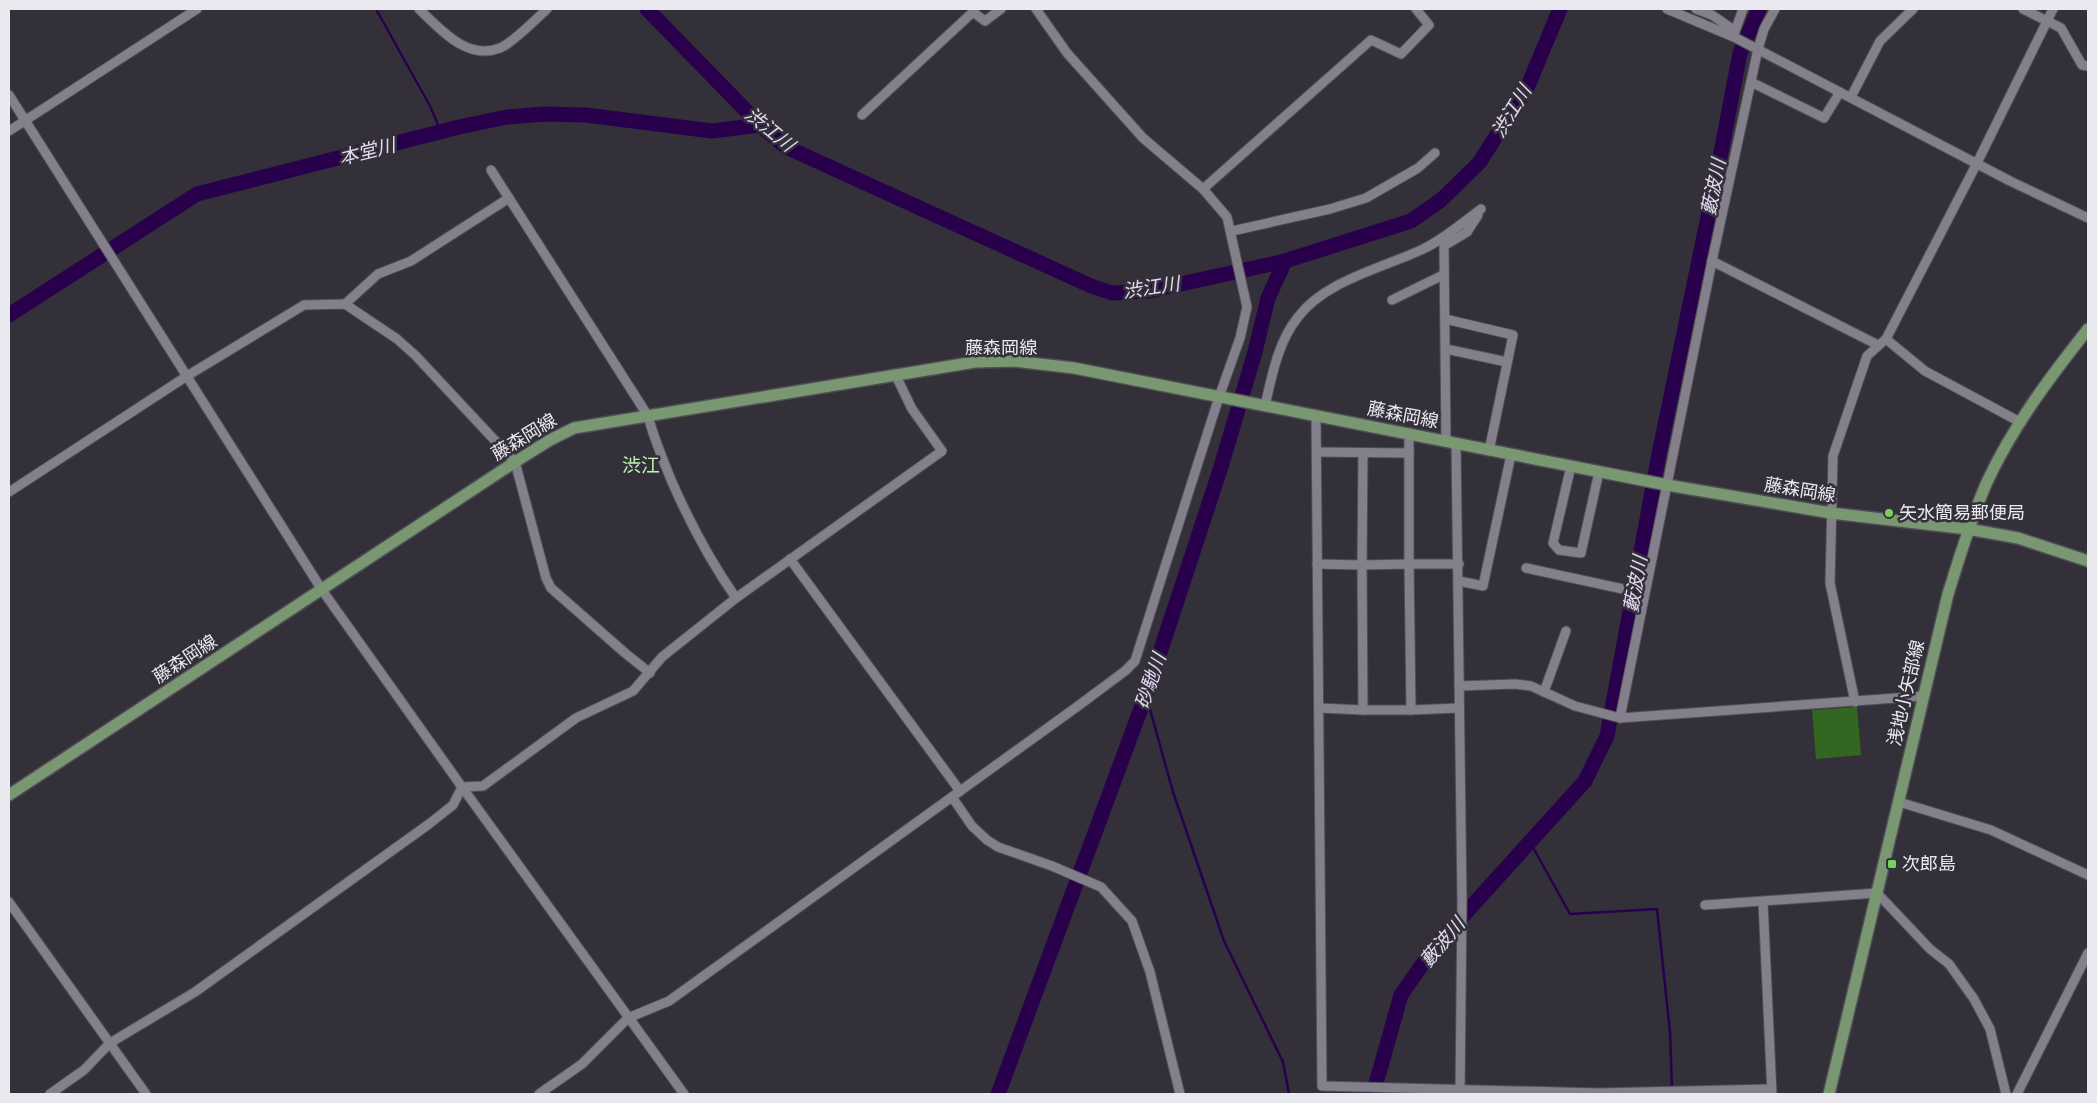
<svg xmlns="http://www.w3.org/2000/svg" width="2097" height="1103" font-family="'Libre Baskerville','Noto Sans JP',serif">
<rect width="100%" height="100%" fill="#33303a"/>
<path fill="#326721" d="M1857,707L1861,755L1816,759L1812,710Z"/>
<g fill="none" stroke-linecap="round" stroke-linejoin="round">
<g stroke="#28004b" stroke-width="2.5">
<path d="M376,9L430,106L441,132"/>
<path d="M1146,695L1173,792L1224,941L1283,1062L1289,1094"/>
<path d="M1530,842L1570,914L1657,909L1670,1032L1672,1090"/>
</g>
<g stroke="#28004b" stroke-width="15">
<path d="M647,9L760,125L786,147L1091,286L1112,293L1149,291L1285,261L1411,221L1441,200L1479,163L1527,88L1560,9"/>
<path d="M9,315L197,194L459,127L507,117L544,114L586,115L712,131L760,125"/>
<path d="M998,1094L1146,695L1220,470L1255,352L1268,298L1285,261"/>
<path d="M1373,1094L1401,995L1433,949L1585,781L1607,736L1659,454L1717,173L1740,53L1759,9"/>
</g>
<g stroke="#514e57" stroke-width="11">
<g id="minor">
<path d="M419,9C440,29 467,61 500,48C513,43 536,19 547,9"/>
<path d="M1667,9L1736,38L2010,181L2088,218"/>
<path d="M1696,9L1712,15L1735,31"/>
<path d="M2023,9L2061,28L2082,65L2088,66"/>
<path d="M1734,34L1743,9"/>
<path d="M1751,82L1824,118L1840,92"/>
<path d="M9,95L322,590L462,787L684,1094"/>
<path d="M1851,97L1880,41L1913,9"/>
<path d="M862,115L973,12L985,21L1001,9"/>
<path d="M9,131L197,9"/>
<path d="M491,170L648,416C654,439 663,460 672,482C690,523 710,561 736,598"/>
<path d="M1203,189L1371,40L1401,54L1429,25L1416,9"/>
<path d="M1232,231L1330,209L1366,198L1418,168L1435,153"/>
<path d="M1712,261L1878,345"/>
<path d="M1392,300L1443,275"/>
<path d="M345,304L378,274L411,261L509,198"/>
<path d="M1445,319L1513,335L1489,451"/>
<path d="M1886,339L1925,371L2020,422"/>
<path d="M1446,349L1507,362"/>
<path d="M1265,406C1272,375 1278,342 1298,317C1325,281 1382,268 1421,250C1443,240 1462,223 1481,209"/>
<path d="M1316,415L1322,1086L1598,1093L1771,1089"/>
<path d="M1409,435V564H1459"/>
<path d="M1446,442L1444,246L1467,232L1478,215"/>
<path d="M1456,444L1462,902L1460,1094"/>
<path d="M1317,452L1409,453"/>
<path d="M1363,453L1362,565L1409,564L1411,710L1459,708"/>
<path d="M1571,466L1553,543L1559,550L1581,553L1599,472"/>
<path d="M9,492L187,376L304,305L345,304L397,339L415,355L515,462L546,578L551,588L625,653L650,673"/>
<path d="M790,559L960,791"/>
<path d="M1317,564L1362,565L1363,710H1411"/>
<path d="M1526,568L1623,589"/>
<path d="M1459,581L1483,586L1511,455"/>
<path d="M1459,686L1515,684L1531,686L1575,706L1620,718L1924,696"/>
<path d="M1544,692L1566,631"/>
<path d="M1855,702L1830,583L1833,456L1867,356L1886,339L1977,163L2053,9"/>
<path d="M1319,708L1363,710"/>
<path d="M1620,718L1712,261L1758,49L1764,29L1775,9"/>
<path d="M952,797L972,826L987,840L998,847L1052,866L1101,887L1132,921L1150,972L1180,1094"/>
<path d="M1899,802L1991,830L2088,875"/>
<path d="M9,902L146,1094"/>
<path d="M1763,902L1772,1094"/>
<path d="M1705,905L1877,893L1930,949L1949,964L1974,999L1990,1029L2006,1094"/>
<path d="M50,1094L84,1070L110,1043L195,992L429,824L453,805L462,787L483,786L576,718L633,691L662,657L736,598L942,451L912,409L896,376"/>
<path d="M539,1094L582,1064L628,1018L669,1001L1078,706L1125,671L1135,661L1219,397L1240,338L1247,307L1227,217L1203,189L1143,138L1067,53L1036,9"/>
<path d="M2017,1094L2088,953"/>
</g>
</g>
<g stroke="#514e57" stroke-width="14">
<g id="major">
<path d="M9,795L515,462L550,440L574,428L975,362L1014,361L1074,368L1667,485L1831,513L1968,529L2018,538L2088,561"/>
<path d="M1829,1094L1948,594C1960,556 1971,518 1987,482C2013,426 2050,377 2088,329"/>
</g>
</g>
<use href="#minor" stroke="#83808b" stroke-width="9"/>
<use href="#major" stroke="#799872" stroke-width="11"/>
</g>
<g fill="#76d25a" stroke="#33303a" stroke-width="2">
<circle cx="1889" cy="513" r="5"/>
<rect x="1887" y="859" width="10" height="10" rx="2.5"/>
</g>
<g text-anchor="middle" stroke-width="5" stroke-linejoin="round" paint-order="stroke">
<g font-size="18" fill="#ebe9f0" stroke="#33303a">
<text x="1001" y="354">藤森岡線</text>
<text transform="translate(1403 415) rotate(11)" y="6">藤森岡線</text>
<text transform="translate(524 437) rotate(-31)" y="6">藤森岡線</text>
<text transform="translate(1800 490) rotate(9)" y="6">藤森岡線</text>
<text transform="translate(185 659) rotate(-33)" y="6">藤森岡線</text>
<text transform="translate(1906 693) rotate(-77)" y="6">浅地小矢部線</text>
</g>
<g font-size="18" fill="#ebe9f0" stroke="#33303a" text-anchor="start">
<text x="1899" y="519">矢水簡易郵便局</text>
<text x="1902" y="870">次郎島</text>
</g>
<g font-size="19" font-style="italic" fill="#e2dbf1" stroke="#33303a">
<text transform="translate(1511 111) rotate(-59)" y="7">渋江川</text>
<text transform="translate(770 129) rotate(39)" y="7">渋江川</text>
<text transform="translate(367 151) rotate(-14)" y="7">本堂川</text>
<text transform="translate(1713 187) rotate(-79)" y="7">藪波川</text>
<text transform="translate(1151 287) rotate(-8)" y="7">渋江川</text>
<text transform="translate(1635 584) rotate(-80)" y="7">藪波川</text>
<text transform="translate(1150 681) rotate(-71)" y="7">砂馳川</text>
<text transform="translate(1442 942) rotate(-50)" y="7">藪波川</text>
</g>
<g font-size="19" fill="#bef0b0" stroke="#33303a">
<text x="641" y="472">渋江</text>
</g>
</g>
<rect width="2097" height="1103" fill="none" stroke="#ebe9f0" stroke-width="20"/>
</svg>
